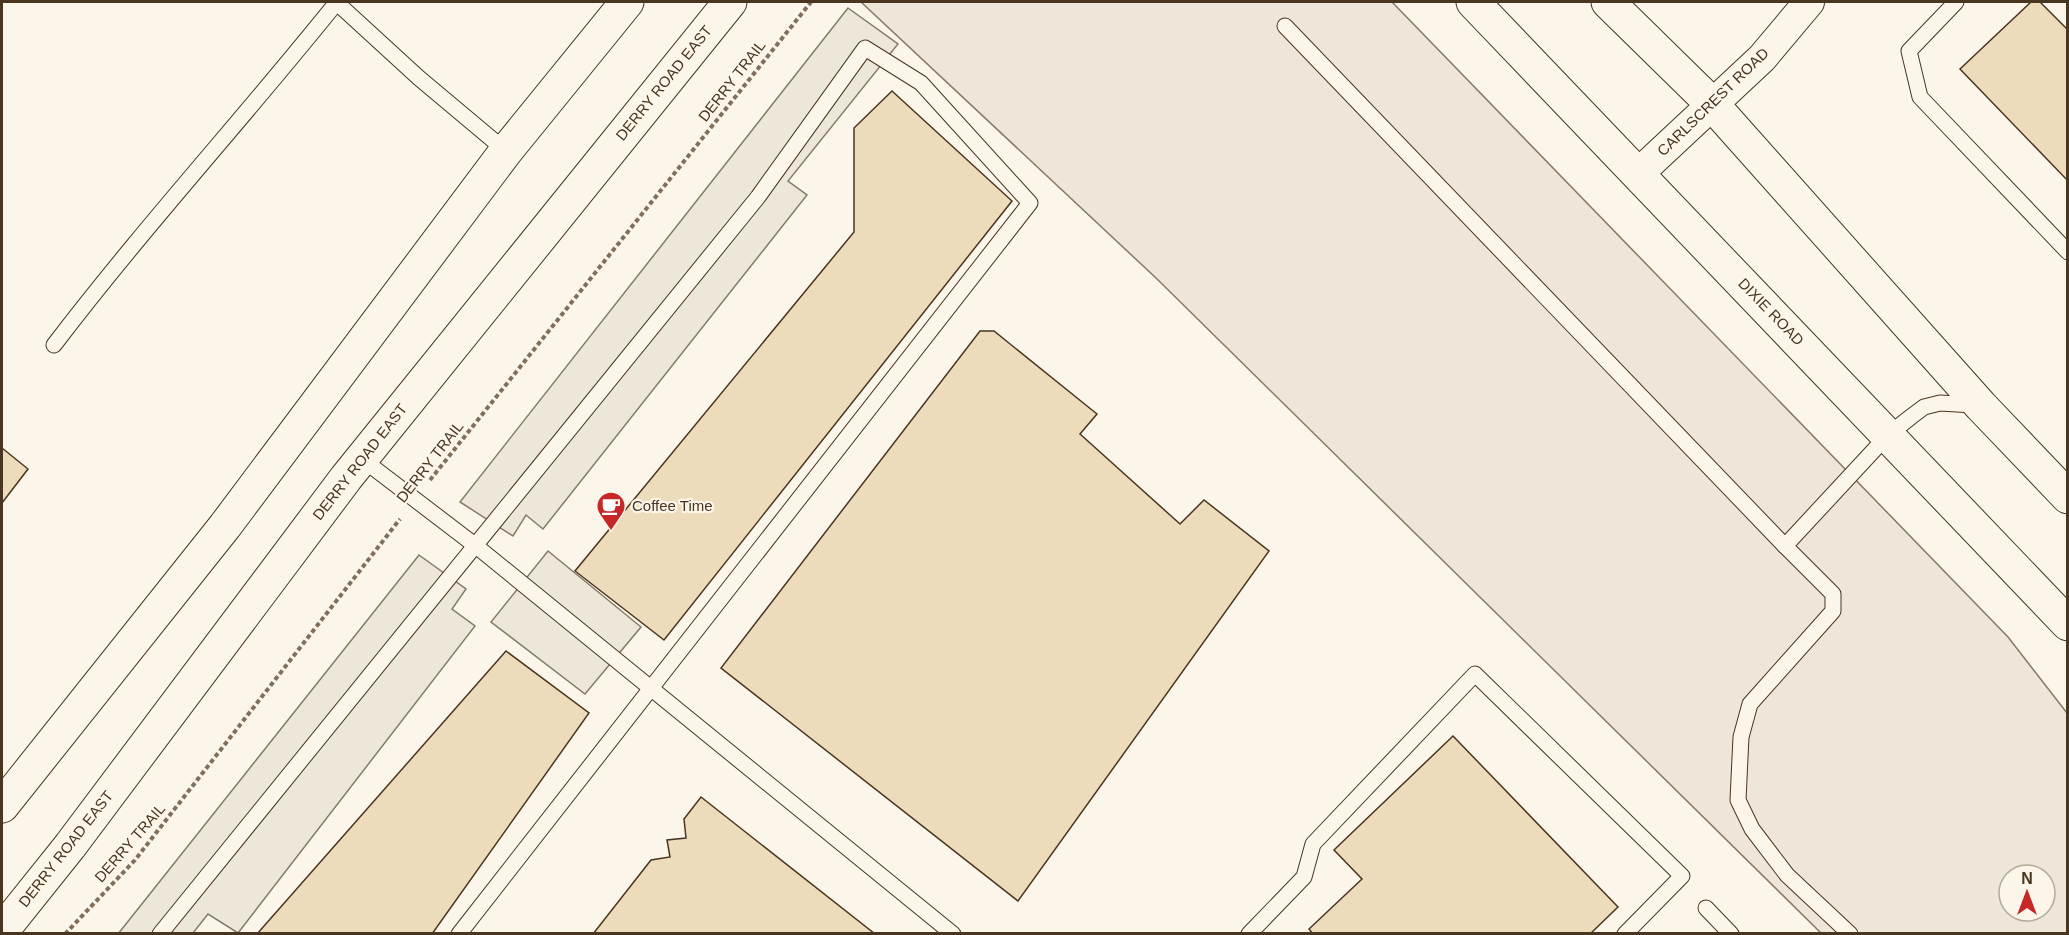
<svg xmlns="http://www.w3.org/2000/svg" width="2069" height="935" font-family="Helvetica,sans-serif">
<rect width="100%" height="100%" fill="#fbf6e9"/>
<path fill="#ede6d9" stroke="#887966" stroke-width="1.5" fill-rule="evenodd" d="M861,2H1392L2008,637L2067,713V933H1821L1156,278ZM2009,875H2045V911H2009Z"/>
<g fill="#ede7d9" stroke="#887966" stroke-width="1.5">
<path d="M848,8L898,44L788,181L807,195L543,529L526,515L513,536L460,502Z"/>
<path d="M548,551L641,627L585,694L491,622Z"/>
<path d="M419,555L466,589L452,609L475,626L238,933L208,914L193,933L118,934Z"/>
</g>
<g fill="#ecdcbc" stroke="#4a3520" stroke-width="1.5">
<path d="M2031,2H2040L2068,30V181L1960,69Z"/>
<path d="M892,91L1012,201L664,640L575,571L854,232V128Z"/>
<path d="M980,331H994L1097,414L1080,434L1180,524L1204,500L1269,551L1018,901L721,668Z"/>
<path d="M2,448L28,469L2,503Z"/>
<path d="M506,651L589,713L432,934H257Z"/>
<path d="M1453,736L1618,907L1590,934H1313L1309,929L1362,879L1334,850Z"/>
<path d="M701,797L875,934H593L651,860L670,857L667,840L686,838L684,819Z"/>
</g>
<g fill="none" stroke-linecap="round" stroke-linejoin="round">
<g stroke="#4a3520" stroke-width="17">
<g id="service">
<path d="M336,2L419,78L506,151"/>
<path d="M1956,2L1909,51L1920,97L2068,252"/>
<path d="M1285,26L1785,546L1888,435L1912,416L1924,407L1940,403L1974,405"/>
<path d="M54,345C144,227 244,118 337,2"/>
<path d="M362,459L476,546L953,934"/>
<path d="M1785,546L1833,594V611L1750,704L1741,737L1738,800L1752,829L1787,875L1850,934"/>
<path d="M1706,908L1731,934"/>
<path d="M160,934L758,197L865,48L921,83L1030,203L459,934"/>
<path d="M1249,934L1304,877L1313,844L1475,674L1682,876L1625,934"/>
</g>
</g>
<g stroke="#4a3520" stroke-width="32">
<path id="minor" d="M1639,173L1762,58L1809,2"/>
</g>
<g stroke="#4a3520" stroke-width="35">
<g id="secondary">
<path d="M1473,2L2068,624"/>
<path d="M1608,2L1712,104L1981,406L2068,497"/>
<path d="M2,806L225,526L506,151L627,2"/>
<path d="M2,931L70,846L346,478L730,2"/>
</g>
</g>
<g stroke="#7f6f5c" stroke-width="4" stroke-dasharray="4.5 3" stroke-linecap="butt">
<path d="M430,480L811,2"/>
<path d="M65,934L135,860L400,519"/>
</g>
<use href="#service" stroke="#fbf6e9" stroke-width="15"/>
<use href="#minor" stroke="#fbf6e9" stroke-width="30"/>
<use href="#secondary" stroke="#fbf6e9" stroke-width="33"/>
</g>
<defs>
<g id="cafe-pin" transform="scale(1.5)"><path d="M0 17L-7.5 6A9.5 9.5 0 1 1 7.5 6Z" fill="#c62828" stroke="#fbf6e9"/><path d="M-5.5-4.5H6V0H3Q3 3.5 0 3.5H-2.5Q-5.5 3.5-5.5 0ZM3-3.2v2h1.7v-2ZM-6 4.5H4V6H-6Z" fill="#fff"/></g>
</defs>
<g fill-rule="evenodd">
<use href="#cafe-pin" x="611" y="506"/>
</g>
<g text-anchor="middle" stroke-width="4.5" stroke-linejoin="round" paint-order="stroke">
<g font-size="15" fill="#4a3520" stroke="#fbf6e9">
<text transform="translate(732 81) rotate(-52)" y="5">DERRY TRAIL</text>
<text transform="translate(664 83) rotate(-51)" y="5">DERRY ROAD EAST</text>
<text transform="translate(1713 102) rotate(-44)" y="5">CARLSCREST ROAD</text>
<text transform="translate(1771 312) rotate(46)" y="5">DIXIE ROAD</text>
<text transform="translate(360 462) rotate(-52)" y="5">DERRY ROAD EAST</text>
<text transform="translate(430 462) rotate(-52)" y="5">DERRY TRAIL</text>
<text transform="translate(130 843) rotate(-49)" y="5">DERRY TRAIL</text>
<text transform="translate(66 849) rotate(-52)" y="5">DERRY ROAD EAST</text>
</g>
<g font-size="15" fill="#4a3520" stroke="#fbf6e9" text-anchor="start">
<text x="632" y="511">Coffee Time</text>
</g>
</g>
<rect width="2069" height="935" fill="none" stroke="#4a3520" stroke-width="6"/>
<g transform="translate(2027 893)"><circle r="28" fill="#fbf6e9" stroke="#b4a999" stroke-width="1.5"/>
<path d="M0-4.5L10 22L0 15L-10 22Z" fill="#c62828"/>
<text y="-9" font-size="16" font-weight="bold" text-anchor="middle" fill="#4a3520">N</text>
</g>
</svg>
